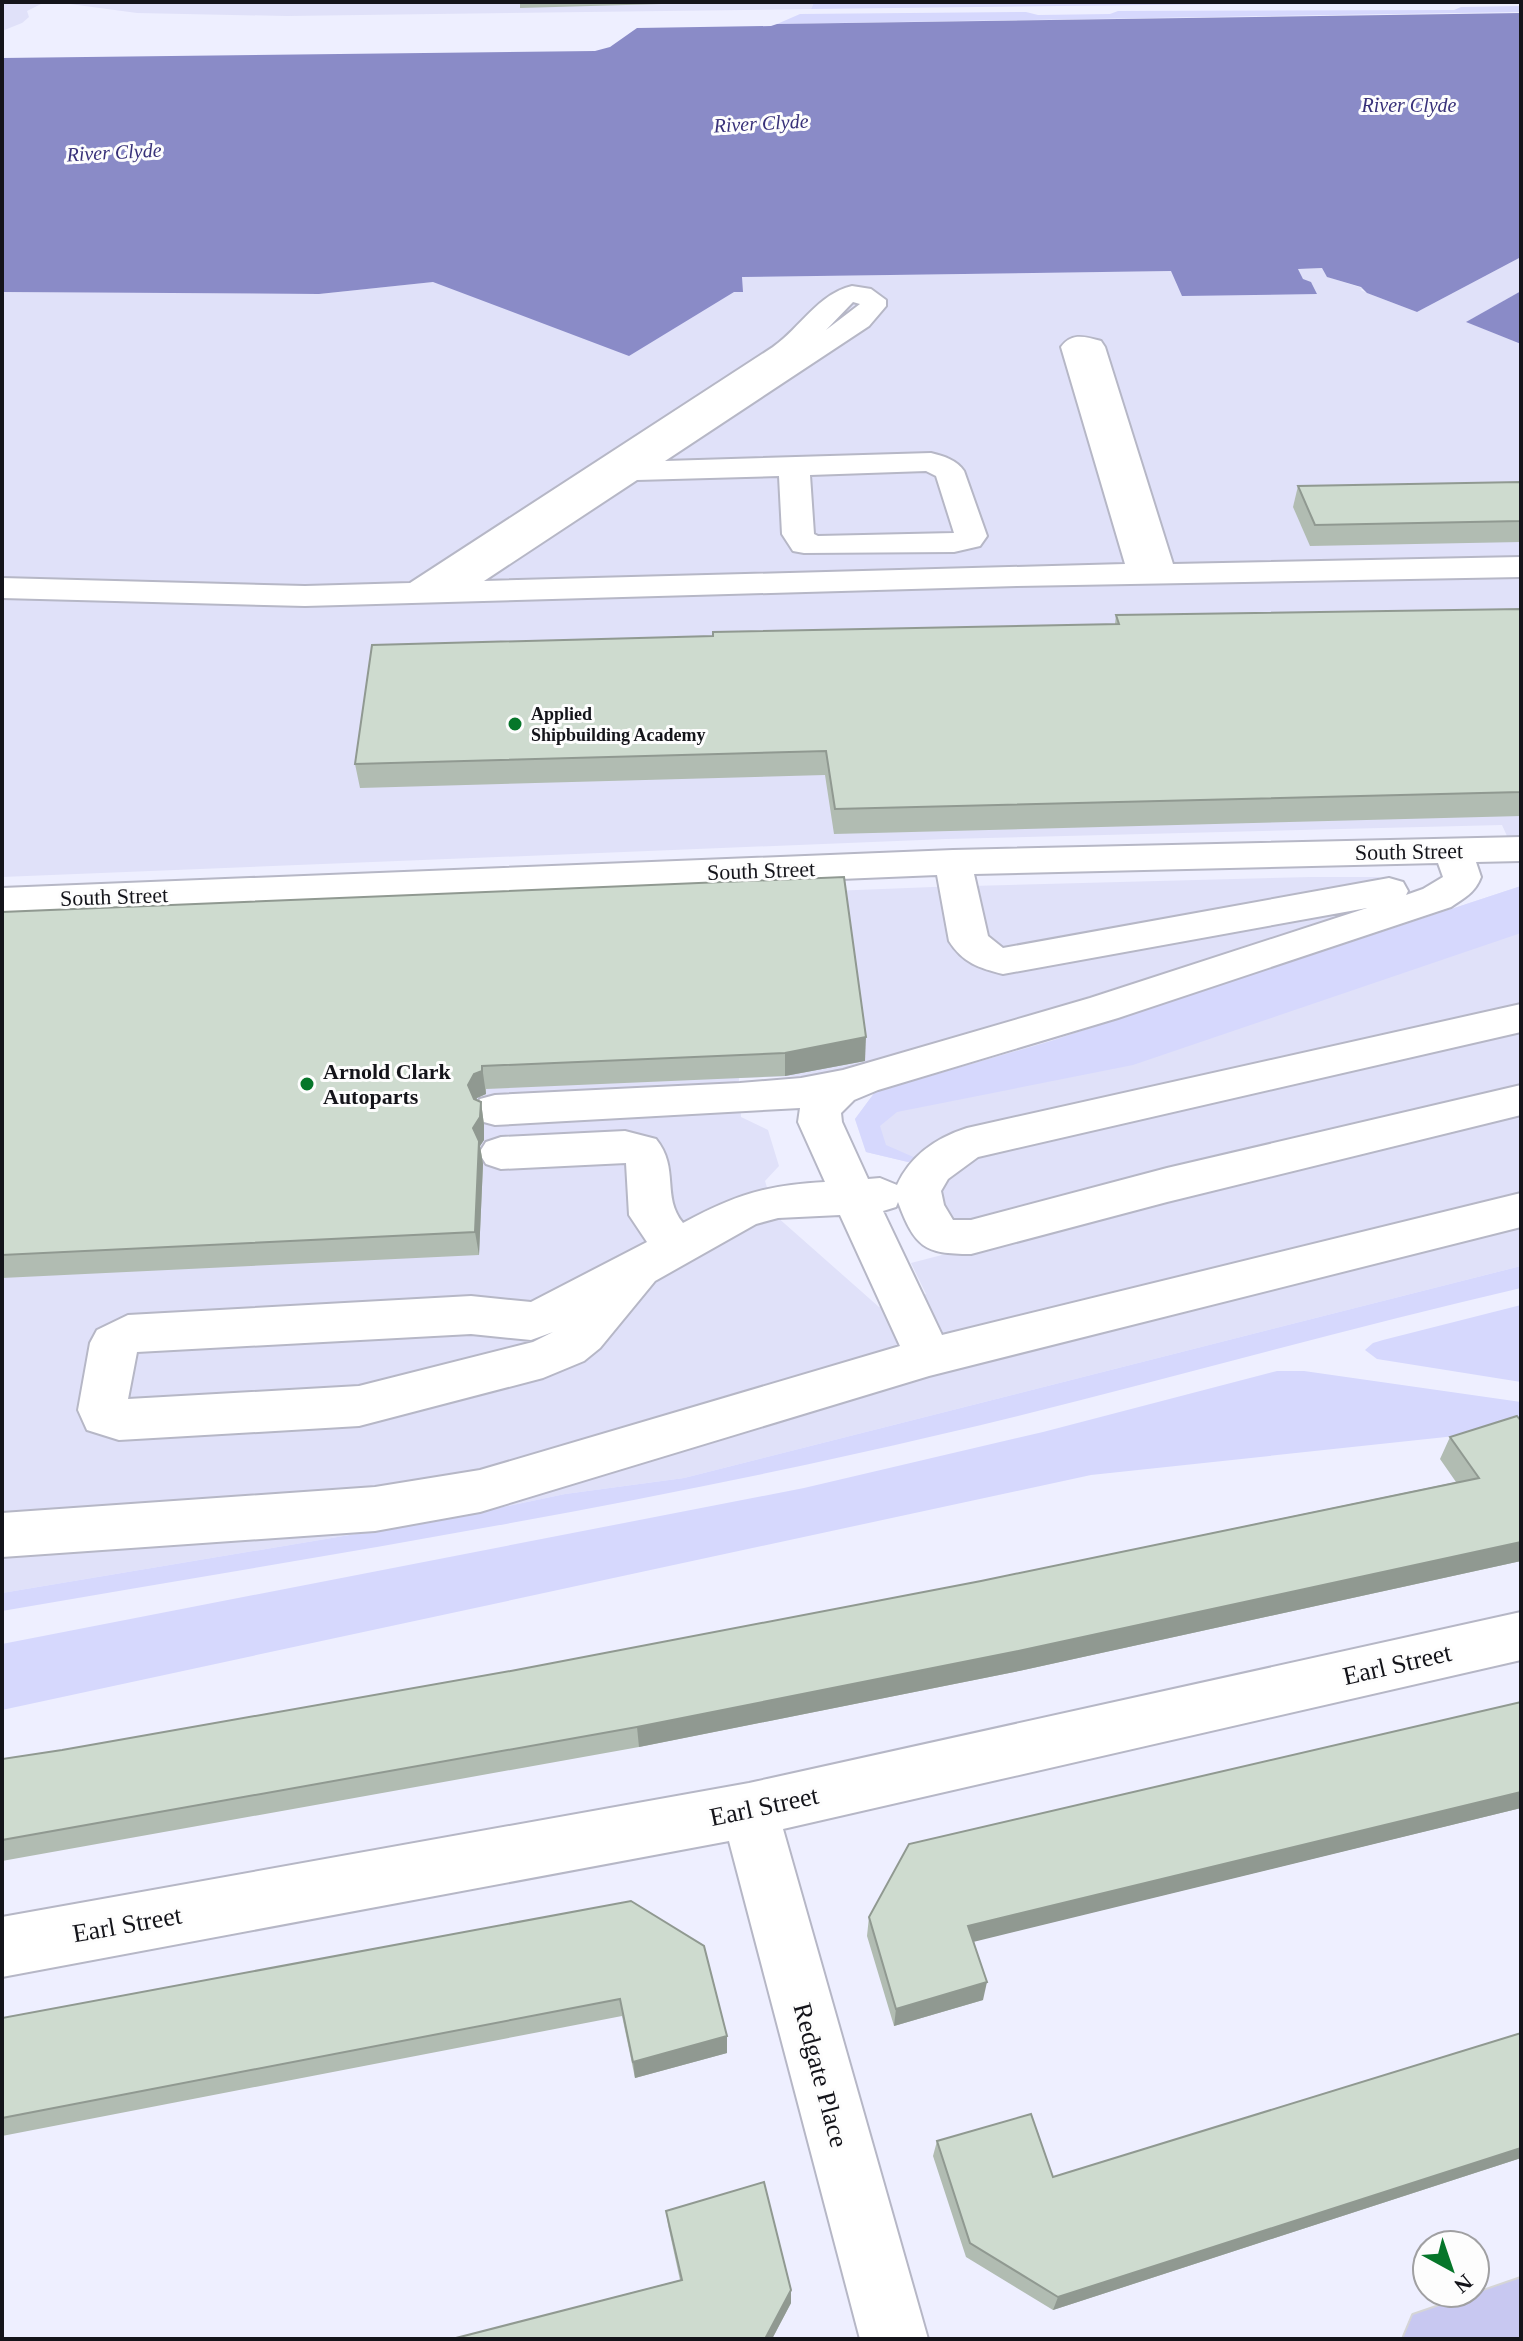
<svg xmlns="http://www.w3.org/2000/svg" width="1523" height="2341" font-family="Georgia,serif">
<rect width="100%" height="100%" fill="#eeefff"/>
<g fill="#e0e1f9">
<path d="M2,2H45L27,11L29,17L22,23L2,31Z"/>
<path d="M55,2H814L811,9L287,16L137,13Z"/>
<path d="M1521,257V291L1467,322L1521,344V867L1502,825L946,839L2,877V292L319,294L432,282L734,292H742V277L1171,271L1303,280L1298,269L1323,268L1328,277L1362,288L1361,290L1367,293L1417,312Z"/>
<path d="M1311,877H1378L1385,880L1402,898L1020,1018L824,1075L739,1078L741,1117L768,1130L779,1166L765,1181L776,1216L879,1307L926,1294L911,1263L961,1250L918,1159L908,1162L866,1152L855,1119L875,1092L1051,1041L1521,886V1266L684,1478L565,1494L451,1518L2,1593V924L933,887Z"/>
</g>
<g fill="#d6d8fd">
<path d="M814,2H1393L811,9Z"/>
<path d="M1521,6V12L777,24L800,14L1026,12L1038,15L1110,14L1118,11L1454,10L1461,7Z"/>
<path d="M1521,886V933L1133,1065L897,1112L880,1126L886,1145L918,1159L908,1162L866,1152L855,1119L875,1092L1051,1041Z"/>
<path d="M1521,1266V1288C1326,1333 1133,1390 938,1435C629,1508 315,1557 2,1611V1593L451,1518L565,1494L684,1478Z"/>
<path d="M1521,1305V1382L1377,1359L1365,1350L1373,1343L1383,1340Z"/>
<path d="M1277,1371H1304L1521,1402V1429L1091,1475L2,1710V1644L804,1488L1043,1432Z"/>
</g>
<g fill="#8a8bc7">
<path d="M1521,13V257L1417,312L1367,293L1361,287L1327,277L1322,268L1298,269L1303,279L1311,282L1317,294L1182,296L1171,271L742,277L743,292H734L629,356L433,282L319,294L2,292V58L595,51L610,47L637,28L771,26L777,24Z"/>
<path d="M1521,291V344L1466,322Z"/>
</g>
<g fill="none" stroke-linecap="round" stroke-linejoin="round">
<g stroke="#b6b7c6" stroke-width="4">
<g id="minor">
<path d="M852,286L871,289L886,300V306L869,326L665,461L931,453C943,456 957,460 964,471L987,536L980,546L954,552L804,553L793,551L782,534L779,476L637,480L484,581L1125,564L1061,347C1072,332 1085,337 1101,341L1105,347L1173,564L1521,557V577L1017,586L305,606L2,598V578L305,586L410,583L773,347C801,327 818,294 852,286ZM853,302L860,304L826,330ZM926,471L936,476L954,533L818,536L814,534L810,475Z"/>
<path d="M1521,837V861L1476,862L1481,877C1475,893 1464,898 1451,907L1118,1018L878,1090L854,1100L841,1113L842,1122L868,1179L880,1178L897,1185C911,1155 936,1138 967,1128L1521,1004V1032L978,1157L948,1179L941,1191L944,1205L953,1220H971L1167,1168L1521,1085V1115L1167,1202L971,1254C924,1254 915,1247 898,1202L896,1207L883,1211L942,1335L1521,1193V1227L929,1376L480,1512L375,1531L2,1557V1513L375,1487L480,1470L900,1346L840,1215L778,1218L756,1224L655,1281L600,1348L584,1361L543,1378L359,1426L119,1440L87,1430L78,1410L90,1343L97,1330L128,1315L471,1296L531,1302L647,1242L629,1215L626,1163L501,1169L486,1164L479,1153L486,1142L501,1137L625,1131L656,1139C680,1169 661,1196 683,1223C735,1195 766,1185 825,1182L798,1122L800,1108L495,1125L480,1121L474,1110L480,1099L495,1095L740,1083L801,1078L843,1070L1090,998L1367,908L1003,974C979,968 963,963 949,941L937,875L2,914V888L953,850ZM1438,863L1443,877L1423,889L1406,895L1408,891L1403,882L1389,878L1003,948L988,936L974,874ZM553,1332L533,1342L359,1386L128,1399L137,1352L471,1334L531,1340Z"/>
<path d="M1521,1612V1660L783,1829L928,2339H860L729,1841L2,1977V1917L749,1783Z"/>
</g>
</g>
<g stroke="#d5d5d6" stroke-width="4">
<path id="major" d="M1521,2278V2339H1403L1413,2315Z"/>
</g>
<use href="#minor" fill="#fff" fill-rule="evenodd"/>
<use href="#major" fill="#c8c8f1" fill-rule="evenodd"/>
</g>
<g fill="#b1bcb2">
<path d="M520,2H732L520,8Z"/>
<path d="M1521,482V542L1310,546L1293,507L1298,486Z"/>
<path d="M1521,609V816L834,834L825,775L360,788L355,764L1115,624L1116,615Z"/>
<path d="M2,912L865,1061L785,1076L486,1089V1094L477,1098L476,1100L481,1102L484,1125V1140L480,1146L483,1164L479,1255L2,1278Z"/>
<path d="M1521,1421V1561L1019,1671L639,1747L2,1861V1759L62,1750L516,1670L981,1581L1456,1482L1440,1459L1450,1437Z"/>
<path d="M1521,1702V1808L974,1941L983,2000L894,2026L867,1936L869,1917Z"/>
<path d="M631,1901L727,2036V2053L635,2078L622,2016L2,2136V2018Z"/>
<path d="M1521,2033V2158L1053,2310L966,2257L933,2156L937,2141L1053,2177Z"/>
<path d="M666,2211L791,2290V2303L772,2339H452L680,2280L668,2225Z"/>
</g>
<g fill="#909991">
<path d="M866,1037L865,1061L785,1076V1053Z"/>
<path d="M482,1066L486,1094L477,1098L471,1109L468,1085L474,1074Z"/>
<path d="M481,1102L484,1125V1140L480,1146L483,1164L479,1255L475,1232L473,1128Z"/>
<path d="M1521,1542V1561L1019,1671L639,1747L637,1727Z"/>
<path d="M1521,1792V1808L965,1944L968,1926Z"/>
<path d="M987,1982L983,2000L894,2026L896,2009Z"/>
<path d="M727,2036V2053L635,2078L633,2062Z"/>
<path d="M1521,2148V2158L1053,2310L1058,2297Z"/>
<path d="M791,2290V2303L772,2339H765Z"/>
</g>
<g fill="#cedbcf" stroke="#909991" stroke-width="2">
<path d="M1521,482V521L1315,525L1298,486Z"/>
<path d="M1521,609V792L835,809L826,751L355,764L372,645L713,636V632L1119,624L1116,615Z"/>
<path d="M844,877L866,1037L785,1053L482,1066V1071L474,1074L468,1085L474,1099L481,1102L480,1117L473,1128L479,1141L475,1232L2,1255V912Z"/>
<path d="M1517,1416L1521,1421V1542L1023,1650L637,1727L2,1840V1759L62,1750L516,1670L981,1581L1479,1478L1450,1437Z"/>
<path d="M1521,1702V1792L968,1926L987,1982L896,2009L869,1917L909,1844Z"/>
<path d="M631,1901L704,1946L727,2036L633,2062L620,1999L2,2118V2018Z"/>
<path d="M1521,2033V2148L1058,2297L970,2243L937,2141L1031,2114L1053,2177Z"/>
<path d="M764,2182L791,2290L765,2339H452L682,2280L666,2211Z"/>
</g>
<g fill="#06762a" stroke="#fdfdfd" stroke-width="3">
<circle cx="515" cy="724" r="8"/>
<circle cx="307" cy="1084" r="8"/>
</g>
<g text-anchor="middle" stroke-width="6" stroke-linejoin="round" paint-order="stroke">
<g font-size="18" font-weight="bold" fill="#14141a" stroke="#fdfdfd" text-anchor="start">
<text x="531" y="720">Applied<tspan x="531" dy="21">Shipbuilding Academy</tspan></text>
</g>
<g font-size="20" font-style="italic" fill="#383179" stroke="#fdfdfd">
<text x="1409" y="112">River Clyde</text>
<text transform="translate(761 123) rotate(-3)" y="7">River Clyde</text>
<text transform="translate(114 152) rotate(-3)" y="7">River Clyde</text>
</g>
<g font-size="22" fill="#14141a" stroke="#fdfdfd">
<text transform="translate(1409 851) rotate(-1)" y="8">South Street</text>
<text transform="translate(761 870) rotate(-2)" y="8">South Street</text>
<text transform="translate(114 896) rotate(-2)" y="8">South Street</text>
</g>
<g font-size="22" font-weight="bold" fill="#14141a" stroke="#fdfdfd" text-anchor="start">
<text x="323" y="1079">Arnold Clark<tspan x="323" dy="25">Autoparts</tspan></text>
</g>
<g font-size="26" fill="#14141a" stroke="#fdfdfd">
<text transform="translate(1397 1664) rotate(-13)" y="9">Earl Street</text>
<text transform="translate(764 1806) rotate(-12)" y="9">Earl Street</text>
<text transform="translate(127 1924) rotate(-10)" y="9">Earl Street</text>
<text transform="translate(821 2075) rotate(75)" y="9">Redgate Place</text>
</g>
</g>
<rect width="1523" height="2341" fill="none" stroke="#14141a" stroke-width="8"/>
<g transform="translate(1451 2269) rotate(140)"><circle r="38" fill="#fdfdfd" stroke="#a0a0a2" stroke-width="2"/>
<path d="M0-6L14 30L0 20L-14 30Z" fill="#06762a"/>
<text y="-12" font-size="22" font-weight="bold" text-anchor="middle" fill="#14141a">N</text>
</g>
</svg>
